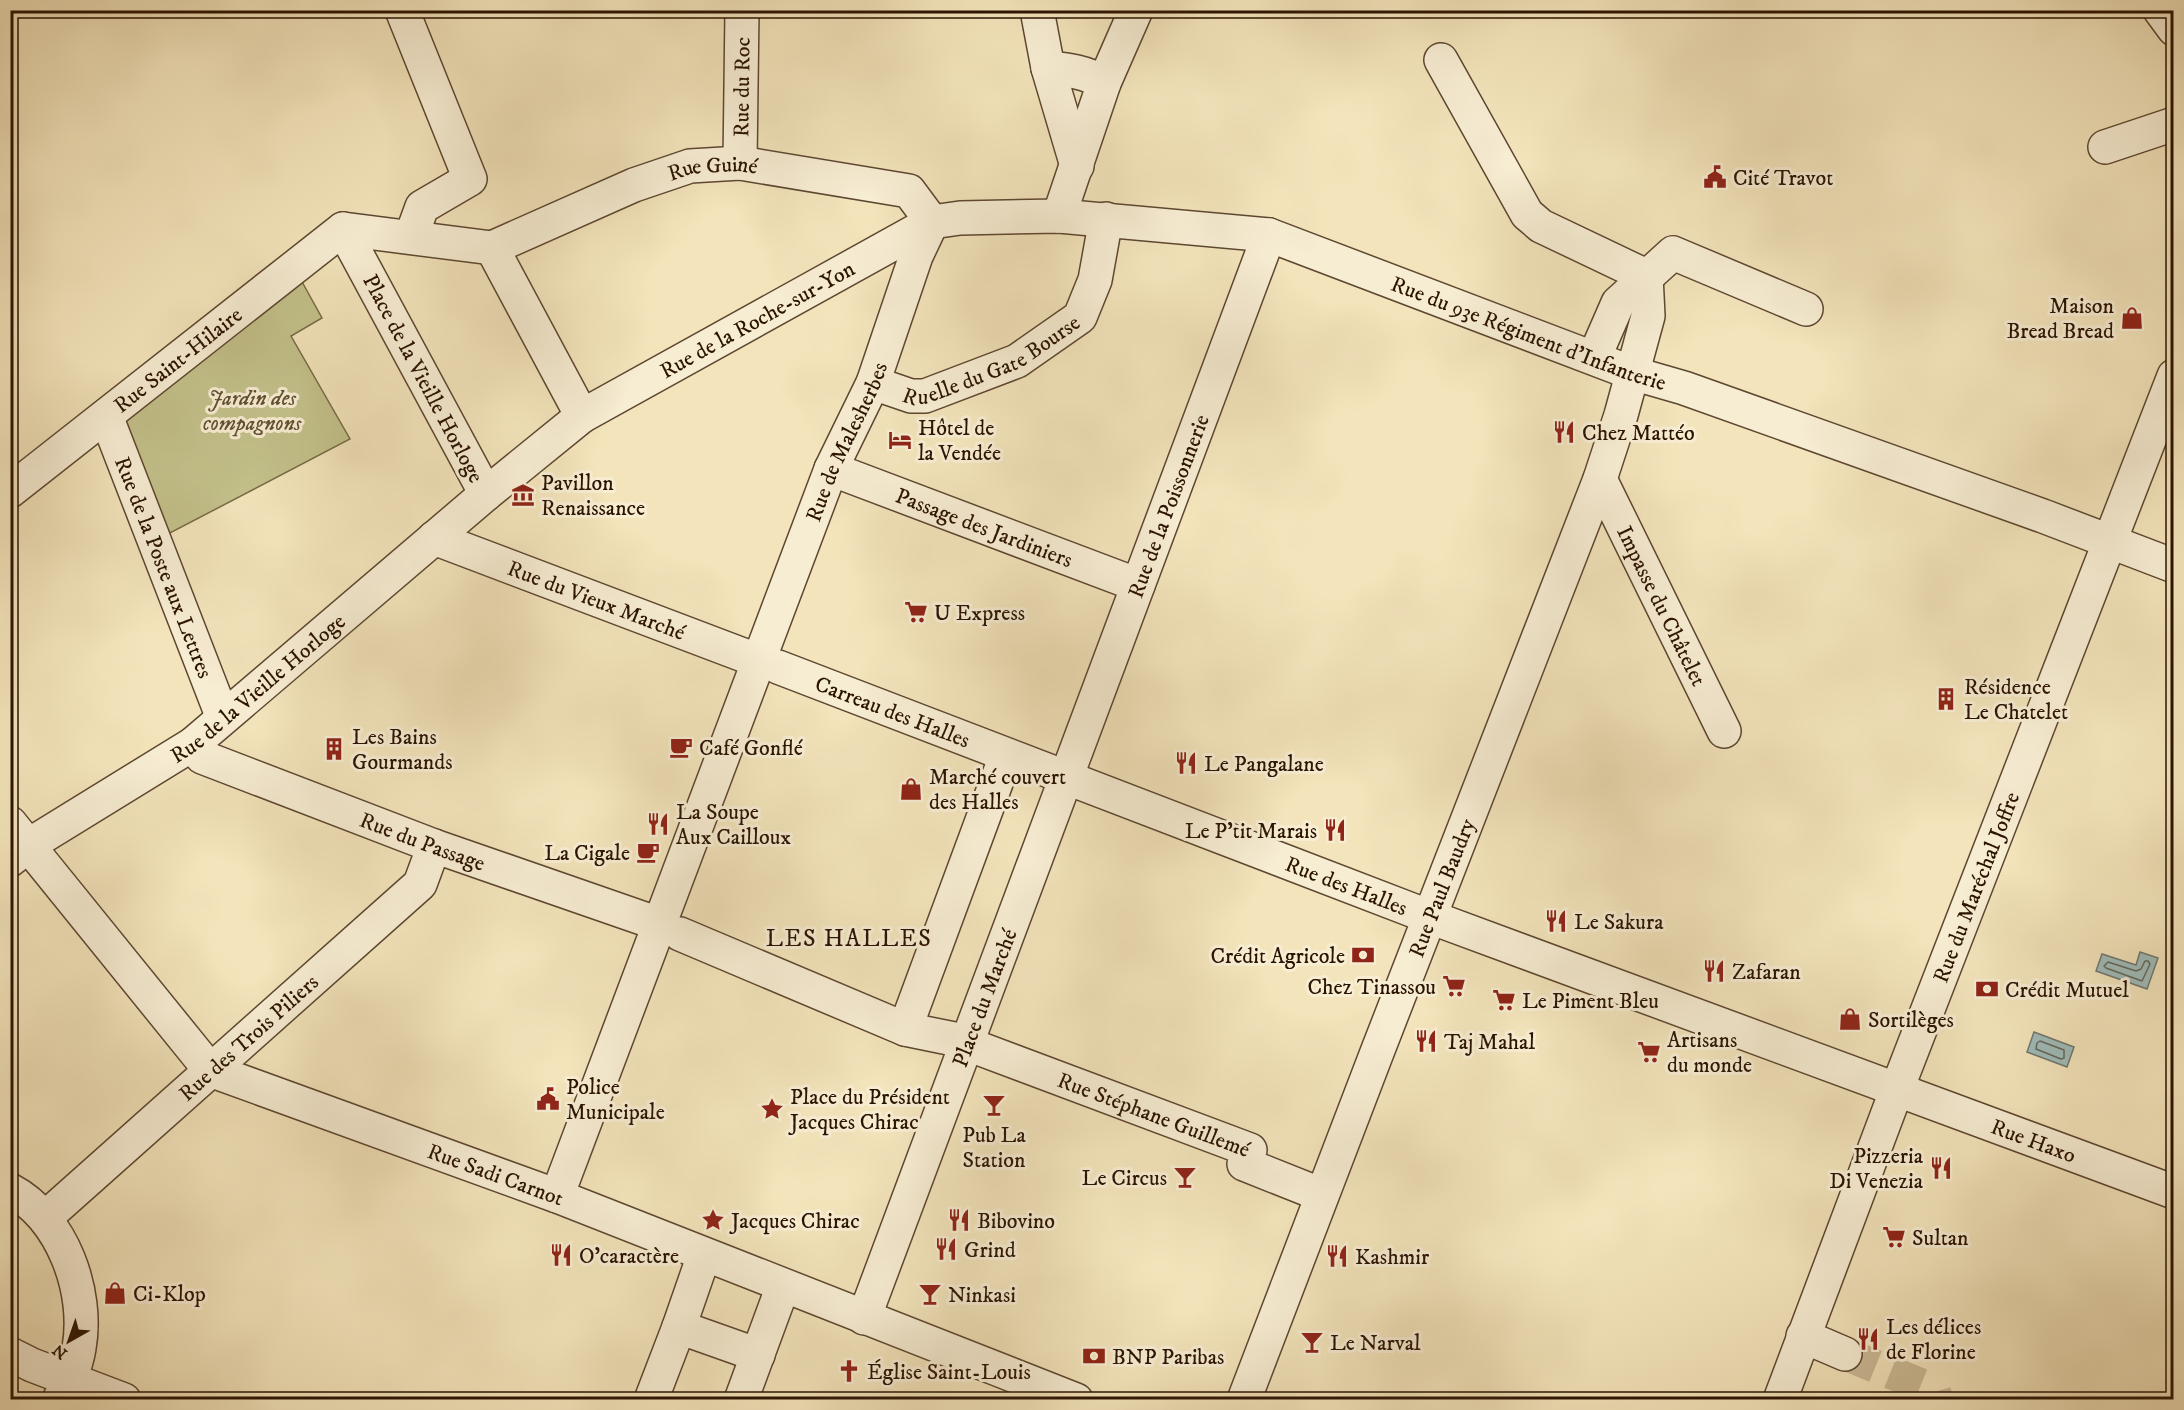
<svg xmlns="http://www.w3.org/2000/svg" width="2184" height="1410" font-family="'IM FELL DW Pica',serif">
<rect width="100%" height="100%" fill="#f3e4bb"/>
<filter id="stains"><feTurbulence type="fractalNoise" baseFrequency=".00333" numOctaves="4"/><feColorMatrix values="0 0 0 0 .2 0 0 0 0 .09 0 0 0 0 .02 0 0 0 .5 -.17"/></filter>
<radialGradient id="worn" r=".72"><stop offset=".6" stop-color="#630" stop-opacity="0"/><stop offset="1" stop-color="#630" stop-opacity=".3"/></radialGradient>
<path fill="#c3c18b" stroke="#776a46" stroke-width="1.5" d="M301,280L322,318L291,336L350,439L168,534L121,424Z"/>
<g fill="#9fbcba" stroke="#717870" stroke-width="1.5">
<path d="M2140,952L2158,958L2147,989L2096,971L2102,954L2136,965Z"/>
<path d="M2034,1032L2074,1047L2067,1067L2027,1052Z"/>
</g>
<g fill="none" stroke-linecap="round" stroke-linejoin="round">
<g stroke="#65685e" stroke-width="1.5">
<path d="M2145,961H2148L2150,964L2142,981L2106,968L2104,966L2108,962L2136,971L2141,969Z"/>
<path d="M2040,1041L2064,1050V1058L2061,1059L2036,1049L2037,1043Z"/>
</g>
<path stroke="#cbba96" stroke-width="33" stroke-dasharray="33 16" stroke-linecap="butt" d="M1845,1354L1934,1390L1937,1400"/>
<g stroke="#5d4730" stroke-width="36">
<g id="minor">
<path d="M402,10L470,179L422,207L411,237"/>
<path d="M1037,10L1048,68L1077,166"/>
<path d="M2160,10L2174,29"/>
<path d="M1441,60L1527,214L1541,226L1646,276"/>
<path d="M1048,68C1069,70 1086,72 1104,83"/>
<path d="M2105,147L2174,124"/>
<path id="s1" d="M740,163L742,10"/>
<path d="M1059,216L1104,83L1136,10"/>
<path id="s2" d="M492,248L634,185L690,166L740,163L909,191L932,222"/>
<path d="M1594,358L1618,303L1673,253L1806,309"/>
<path id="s3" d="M873,383L911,396H925L1017,361L1080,317L1095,280L1106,219"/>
<path id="s4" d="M106,416L223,718"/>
<path id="s5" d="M582,416L932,222L960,218L1059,216L1269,235L1632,373L1684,388L2043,516L2174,566"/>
<path id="s6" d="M831,469L1138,585"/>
<path id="s7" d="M1600,479L1724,731"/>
<path id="s8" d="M10,491L343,229"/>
<path d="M486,494L343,229L492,248"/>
<path id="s9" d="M434,538L759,661"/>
<path id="s10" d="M778,667L1430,917L2174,1192"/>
<path id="s11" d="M193,744L202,757L434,846L659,924"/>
<path id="s12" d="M10,823L210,1070L557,1196L1076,1400"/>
<path id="s13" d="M10,860L29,845L193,744L486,494L582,416L492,248"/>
<path id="s14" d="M680,934L905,1029L954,1039L1250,1150L1244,1164L1322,1195"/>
<path d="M905,1029L1006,756"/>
<path d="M10,1190C63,1218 89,1292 79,1348C76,1367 68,1383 59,1400"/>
<path id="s15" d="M557,1196L831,469L873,383L916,256L932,222"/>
<path id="s16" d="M45,1218L420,884L434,846"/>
<path id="s17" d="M864,1318L1269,235"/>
<path d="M679,1327L704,1255"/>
<path d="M1803,1336L1845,1354"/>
<path d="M10,1354L32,1365L124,1400"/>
<path d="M651,1400L679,1327L758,1355"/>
<path d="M741,1400L783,1286"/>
<path id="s18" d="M1244,1400L1376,1055L1600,479L1621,415L1648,316L1646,276"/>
<path id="s19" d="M1780,1400L1897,1089L2174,376"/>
</g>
</g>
<use href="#minor" stroke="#f7edd3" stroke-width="33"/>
</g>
<defs>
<g id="civic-bare" transform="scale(1.8)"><path d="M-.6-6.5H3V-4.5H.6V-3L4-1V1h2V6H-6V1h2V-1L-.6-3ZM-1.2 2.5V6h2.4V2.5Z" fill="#8f2418" stroke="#f7edd3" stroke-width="2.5" paint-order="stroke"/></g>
<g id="shop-bare" transform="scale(1.8)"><path d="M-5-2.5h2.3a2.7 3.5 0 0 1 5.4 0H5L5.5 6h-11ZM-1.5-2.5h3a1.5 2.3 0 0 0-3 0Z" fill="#8f2418" stroke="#f7edd3" stroke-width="2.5" paint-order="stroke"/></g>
<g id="restaurant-bare" transform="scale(1.8)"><path d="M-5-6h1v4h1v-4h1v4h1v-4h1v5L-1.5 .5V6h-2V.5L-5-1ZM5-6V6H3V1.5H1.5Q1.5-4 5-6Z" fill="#8f2418" stroke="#f7edd3" stroke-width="2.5" paint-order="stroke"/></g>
<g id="hotel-bare" transform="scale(1.8)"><path d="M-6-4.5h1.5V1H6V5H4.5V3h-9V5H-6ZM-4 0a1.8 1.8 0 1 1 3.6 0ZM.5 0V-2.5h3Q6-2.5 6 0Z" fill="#8f2418" stroke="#f7edd3" stroke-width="2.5" paint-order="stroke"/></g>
<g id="museum-bare" transform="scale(1.8)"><path d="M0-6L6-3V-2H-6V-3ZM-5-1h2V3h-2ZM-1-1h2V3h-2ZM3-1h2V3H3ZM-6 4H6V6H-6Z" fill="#8f2418" stroke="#f7edd3" stroke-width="2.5" paint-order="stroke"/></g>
<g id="supermarket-bare" transform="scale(1.8)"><path d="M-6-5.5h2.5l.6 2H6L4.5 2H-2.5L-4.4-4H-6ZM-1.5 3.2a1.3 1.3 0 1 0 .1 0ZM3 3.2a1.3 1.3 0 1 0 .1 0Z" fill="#8f2418" stroke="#f7edd3" stroke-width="2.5" paint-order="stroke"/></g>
<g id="building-bare" transform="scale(1.8)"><path d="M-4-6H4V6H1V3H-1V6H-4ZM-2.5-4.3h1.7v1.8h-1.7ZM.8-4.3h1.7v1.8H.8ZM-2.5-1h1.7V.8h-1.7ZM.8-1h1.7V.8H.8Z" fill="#8f2418" stroke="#f7edd3" stroke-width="2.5" paint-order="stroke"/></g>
<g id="cafe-bare" transform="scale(1.8)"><path d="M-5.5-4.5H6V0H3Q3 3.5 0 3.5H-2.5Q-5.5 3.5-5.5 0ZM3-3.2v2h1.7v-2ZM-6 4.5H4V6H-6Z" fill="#8f2418" stroke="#f7edd3" stroke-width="2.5" paint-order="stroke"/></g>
<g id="bank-bare" transform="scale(1.8)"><path d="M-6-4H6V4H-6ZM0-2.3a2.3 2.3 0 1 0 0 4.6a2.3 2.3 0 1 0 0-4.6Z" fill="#8f2418" stroke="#f7edd3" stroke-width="2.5" paint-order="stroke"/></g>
<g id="bar-bare" transform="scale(1.8)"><path d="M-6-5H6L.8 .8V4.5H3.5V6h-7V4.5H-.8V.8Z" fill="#8f2418" stroke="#f7edd3" stroke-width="2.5" paint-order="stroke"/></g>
<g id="sight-bare" transform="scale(1.8)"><path d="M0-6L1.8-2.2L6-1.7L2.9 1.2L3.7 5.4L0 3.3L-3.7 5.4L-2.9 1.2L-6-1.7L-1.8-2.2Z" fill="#8f2418" stroke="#f7edd3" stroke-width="2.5" paint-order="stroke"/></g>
<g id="church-bare" transform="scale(1.8)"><path d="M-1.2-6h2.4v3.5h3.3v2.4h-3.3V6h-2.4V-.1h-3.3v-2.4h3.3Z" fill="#8f2418" stroke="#f7edd3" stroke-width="2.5" paint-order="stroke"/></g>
</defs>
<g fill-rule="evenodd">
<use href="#civic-bare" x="1715" y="177"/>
<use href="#shop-bare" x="2132" y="318"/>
<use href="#restaurant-bare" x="1564" y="432"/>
<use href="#hotel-bare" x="900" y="440"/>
<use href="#museum-bare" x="523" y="495"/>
<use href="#supermarket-bare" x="916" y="612"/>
<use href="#building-bare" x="1946" y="699"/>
<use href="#cafe-bare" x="681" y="747"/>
<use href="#building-bare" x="334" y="749"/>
<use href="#restaurant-bare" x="1186" y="763"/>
<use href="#shop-bare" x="911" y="789"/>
<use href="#restaurant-bare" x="658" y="824"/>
<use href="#restaurant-bare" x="1335" y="830"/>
<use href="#cafe-bare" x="648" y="852"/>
<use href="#restaurant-bare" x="1556" y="921"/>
<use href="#bank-bare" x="1363" y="955"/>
<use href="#restaurant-bare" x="1714" y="971"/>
<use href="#supermarket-bare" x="1454" y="986"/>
<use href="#bank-bare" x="1987" y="989"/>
<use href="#supermarket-bare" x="1504" y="1000"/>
<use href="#shop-bare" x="1850" y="1019"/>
<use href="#restaurant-bare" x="1426" y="1041"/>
<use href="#supermarket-bare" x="1649" y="1052"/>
<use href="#civic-bare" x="548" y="1099"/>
<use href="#bar-bare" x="994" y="1105"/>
<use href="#sight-bare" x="772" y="1109"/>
<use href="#restaurant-bare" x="1941" y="1168"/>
<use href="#bar-bare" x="1185" y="1177"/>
<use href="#sight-bare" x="713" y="1220"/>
<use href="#restaurant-bare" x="959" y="1220"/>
<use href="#supermarket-bare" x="1894" y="1237"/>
<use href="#restaurant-bare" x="946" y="1249"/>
<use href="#restaurant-bare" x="561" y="1255"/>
<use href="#restaurant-bare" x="1337" y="1256"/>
<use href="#shop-bare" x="115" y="1293"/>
<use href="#bar-bare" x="930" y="1294"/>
<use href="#restaurant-bare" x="1868" y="1339"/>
<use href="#bar-bare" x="1312" y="1342"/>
<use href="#bank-bare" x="1094" y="1356"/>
<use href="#church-bare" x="849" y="1371"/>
</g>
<g text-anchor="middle" stroke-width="6" stroke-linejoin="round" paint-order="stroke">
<g font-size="22" fill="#2b1302" stroke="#f7edd3">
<text dy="8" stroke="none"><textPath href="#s1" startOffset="76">Rue du Roc</textPath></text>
<text dy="8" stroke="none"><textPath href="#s2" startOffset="237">Rue Guiné</textPath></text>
<text dy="8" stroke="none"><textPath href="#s5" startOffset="200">Rue de la Roche-sur-Yon</textPath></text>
<text dy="8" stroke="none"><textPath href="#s5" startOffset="1016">Rue du 93e Régiment d'Infanterie</textPath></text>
<text dy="8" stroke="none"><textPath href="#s3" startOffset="129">Ruelle du Gate Bourse</textPath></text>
<text dy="8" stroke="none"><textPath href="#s8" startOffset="213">Rue Saint-Hilaire</textPath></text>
<text transform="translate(424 378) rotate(62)" y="8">Place de la Vieille Horloge</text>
<text dy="8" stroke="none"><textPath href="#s15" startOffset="808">Rue de Malesherbes</textPath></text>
<text dy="8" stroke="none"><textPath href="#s17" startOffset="867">Rue de la Poissonnerie</textPath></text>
<text dy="8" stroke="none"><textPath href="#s6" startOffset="164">Passage des Jardiniers</textPath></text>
<text dy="8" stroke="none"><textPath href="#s4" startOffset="162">Rue de la Poste aux Lettres</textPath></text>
<text dy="8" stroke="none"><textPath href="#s9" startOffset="174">Rue du Vieux Marché</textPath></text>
<text dy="8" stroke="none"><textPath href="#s7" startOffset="141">Impasse du Châtelet</textPath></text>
<text dy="8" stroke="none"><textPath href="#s13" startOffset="302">Rue de la Vieille Horloge</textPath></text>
<text dy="8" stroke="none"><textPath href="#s10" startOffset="123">Carreau des Halles</textPath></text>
<text dy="8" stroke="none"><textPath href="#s11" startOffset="252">Rue du Passage</textPath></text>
<text dy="8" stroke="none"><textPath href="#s10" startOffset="609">Rue des Halles</textPath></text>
<text dy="8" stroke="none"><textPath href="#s18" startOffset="549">Rue Paul Baudry</textPath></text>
<text dy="8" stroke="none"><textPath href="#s19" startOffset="549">Rue du Maréchal Joffre</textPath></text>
<text dy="8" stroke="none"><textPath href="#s17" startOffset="342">Place du Marché</textPath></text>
<text dy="8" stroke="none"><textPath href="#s16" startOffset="272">Rue des Trois Piliers</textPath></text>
<text dy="8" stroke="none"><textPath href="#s14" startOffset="508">Rue Stéphane Guillemé</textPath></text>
<text dy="8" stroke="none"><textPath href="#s10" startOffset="1342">Rue Haxo</textPath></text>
<text dy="8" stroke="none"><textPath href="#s12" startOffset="622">Rue Sadi Carnot</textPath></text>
</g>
<g font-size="22" fill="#2b1302" stroke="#f7edd3" text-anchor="start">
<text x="1733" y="185">Cité Travot</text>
<text x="2114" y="313" text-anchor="end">Maison<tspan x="2114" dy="25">Bread Bread</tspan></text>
<text x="918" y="435">Hôtel de<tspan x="918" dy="25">la Vendée</tspan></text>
<text x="1582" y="440">Chez Mattéo</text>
<text x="541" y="490">Pavillon<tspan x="541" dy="25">Renaissance</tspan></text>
<text x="934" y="620">U Express</text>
<text x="1964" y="694">Résidence<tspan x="1964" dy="25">Le Chatelet</tspan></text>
<text x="352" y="744">Les Bains<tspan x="352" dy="25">Gourmands</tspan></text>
<text x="699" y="755">Café Gonflé</text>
<text x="1204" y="771">Le Pangalane</text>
<text x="929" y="784">Marché couvert<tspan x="929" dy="25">des Halles</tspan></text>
<text x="676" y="819">La Soupe<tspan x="676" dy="25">Aux Cailloux</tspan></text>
<text x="1317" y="838" text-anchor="end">Le P'tit Marais</text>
<text x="630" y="860" text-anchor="end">La Cigale</text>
<text x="1574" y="929">Le Sakura</text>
<text x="1345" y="963" text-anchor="end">Crédit Agricole</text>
<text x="1732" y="979">Zafaran</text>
<text x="1436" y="994" text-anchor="end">Chez Tinassou</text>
<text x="2005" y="997">Crédit Mutuel</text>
<text x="1522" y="1008">Le Piment Bleu</text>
<text x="1868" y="1027">Sortilèges</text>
<text x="1667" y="1047">Artisans<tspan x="1667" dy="25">du monde</tspan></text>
<text x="1444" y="1049">Taj Mahal</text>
<text x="566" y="1094">Police<tspan x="566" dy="25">Municipale</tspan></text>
<text x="790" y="1104">Place du Président<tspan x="790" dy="25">Jacques Chirac</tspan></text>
<text x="994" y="1142" text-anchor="middle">Pub La<tspan x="994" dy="25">Station</tspan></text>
<text x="1923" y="1163" text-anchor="end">Pizzeria<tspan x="1923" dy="25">Di Venezia</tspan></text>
<text x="1167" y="1185" text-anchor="end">Le Circus</text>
<text x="731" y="1228">Jacques Chirac</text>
<text x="977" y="1228">Bibovino</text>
<text x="1912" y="1245">Sultan</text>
<text x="964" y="1257">Grind</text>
<text x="579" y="1263">O'caractère</text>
<text x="1355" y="1264">Kashmir</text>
<text x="133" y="1301">Ci-Klop</text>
<text x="948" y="1302">Ninkasi</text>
<text x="1886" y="1334">Les délices<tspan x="1886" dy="25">de Florine</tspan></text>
<text x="1330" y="1350">Le Narval</text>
<text x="1112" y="1364">BNP Paribas</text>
<text x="867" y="1379">Église Saint-Louis</text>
</g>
<g font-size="22" font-style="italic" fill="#605032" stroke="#f7edd3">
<text x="252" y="405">Jardin des<tspan x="252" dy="25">compagnons</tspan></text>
</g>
<g font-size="24" letter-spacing="1.5" fill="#2b1302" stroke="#f7edd3">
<text x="849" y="946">LES HALLES</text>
</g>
</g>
<rect width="2184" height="1410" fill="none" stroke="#f3e4bb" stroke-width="36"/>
<rect x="12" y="12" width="2160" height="1386" fill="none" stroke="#2b1302" stroke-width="3"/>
<rect x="18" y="18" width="2148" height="1374" fill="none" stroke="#2b1302" stroke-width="1.5"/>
<g transform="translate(69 1341) rotate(220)" stroke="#f7edd3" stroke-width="4.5" paint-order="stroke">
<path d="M0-4.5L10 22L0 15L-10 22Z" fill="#2b1302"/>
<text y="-9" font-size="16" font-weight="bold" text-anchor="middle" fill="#2b1302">N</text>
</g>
<rect width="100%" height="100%" filter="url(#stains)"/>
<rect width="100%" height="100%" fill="url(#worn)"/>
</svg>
